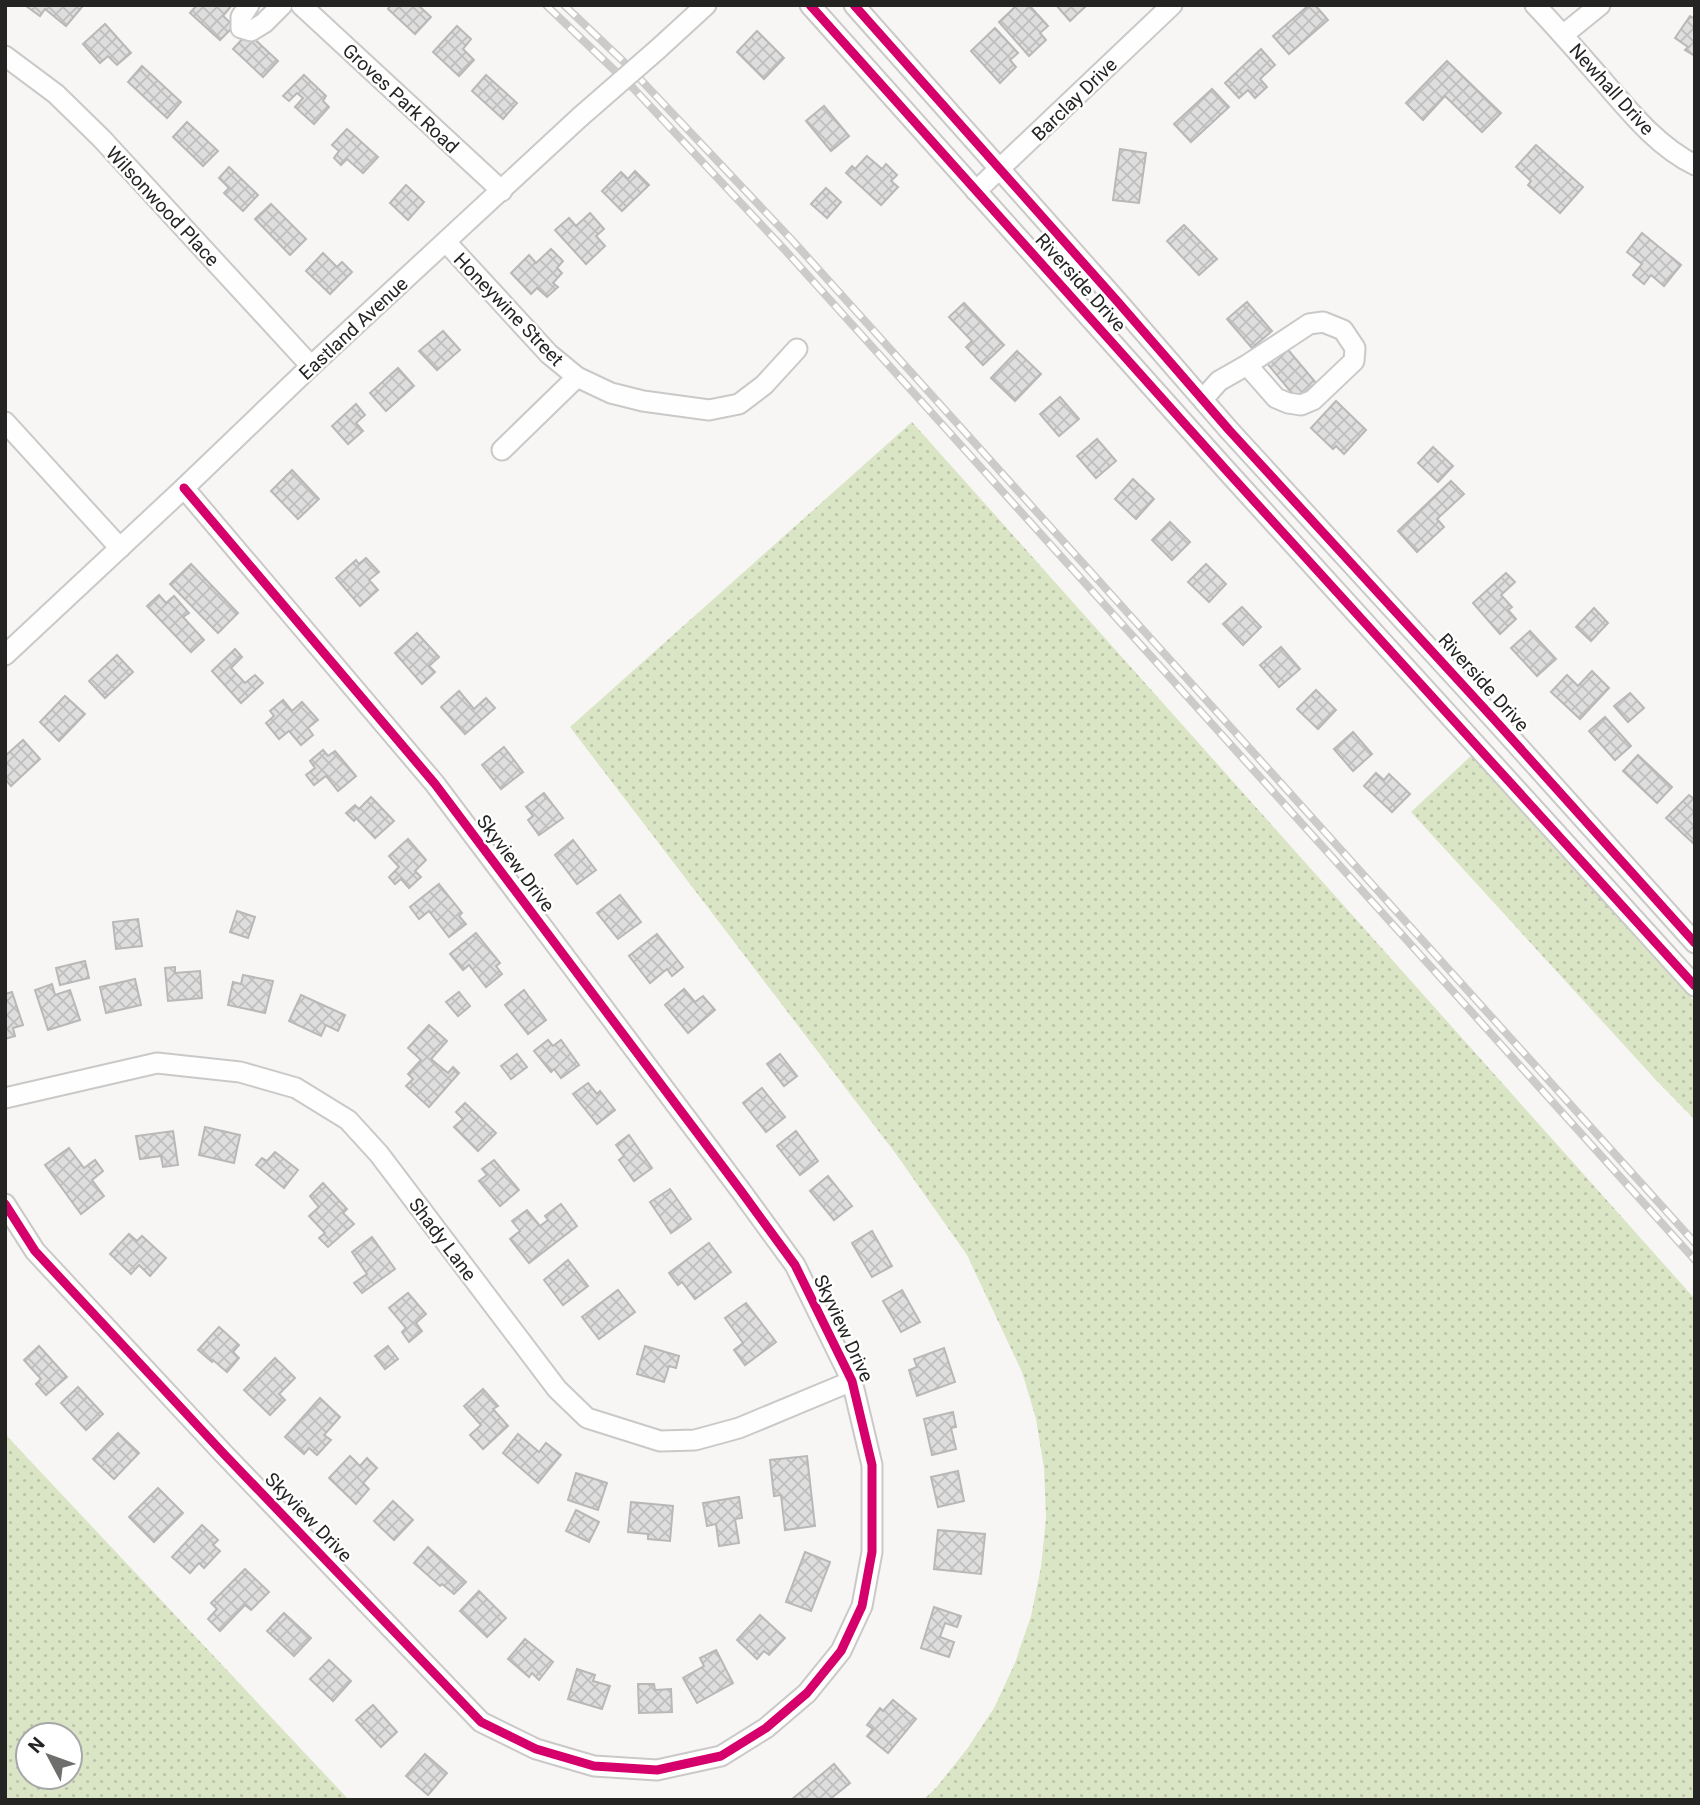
<svg xmlns="http://www.w3.org/2000/svg" width="1700" height="1805" font-family="Roboto,sans-serif">
<defs>
<pattern id="grass-dots" width="8" height="8" patternUnits="userSpaceOnUse" patternTransform="scale(1.75)"><rect width="8" height="8" fill="#dae5c5"/><path d="M2 2h.1M6 6h.1" fill="none" stroke="#bbc4a9" stroke-width="1.8" stroke-linecap="round"/></pattern>
<pattern id="building-cross-hatch" width="8" height="8" patternUnits="userSpaceOnUse" patternTransform="scale(1.75)"><rect width="8" height="8" fill="#dfdede"/><path d="M0 0l8 8M0 8l8-8" fill="none" stroke="#bfbebe"/></pattern>
</defs>
<rect width="100%" height="100%" fill="#f7f6f5"/>
<g fill="url(#grass-dots)" fill-rule="evenodd">
<path d="M912,422L1695,1299V1800H923L936,1788L967,1749L994,1708L1015,1663L1031,1616L1041,1567L1046,1518L1044,1468L1036,1419L1022,1372L967,1255L896,1154L570,727Z"/>
<path d="M1473,754L1695,1002V1120L1655,1079L1411,812Z"/>
<path d="M5,1434L349,1800H5ZM28,1735H70V1777H28Z"/>
</g>
<g fill="url(#building-cross-hatch)" stroke="#b9b8b7" stroke-width="2">
<path d="M80,5L82,7L66,26L45,9L40,16L26,6Z"/>
<path d="M197,5H232L223,16L234,26L220,40L190,13Z"/>
<path d="M391,5H418L431,17L415,34L388,9Z"/>
<path d="M1017,5H1029L1048,26L1040,33L1046,40L1029,56L999,22Z"/>
<path d="M1056,5H1087L1070,21Z"/>
<path d="M1309,5H1315L1328,20L1289,54L1273,36Z"/>
<path d="M1690,16L1695,19V56L1685,50L1688,47L1675,38Z"/>
<path d="M105,24L131,53L117,65L108,56L100,63L83,44Z"/>
<path d="M457,26L471,39L463,49L474,60L459,76L433,52Z"/>
<path d="M995,28L1018,53L1010,60L1016,67L1000,83L971,51Z"/>
<path d="M757,31L784,58L764,79L737,52Z"/>
<path d="M248,33L278,61L263,77L233,49Z"/>
<path d="M1261,49L1275,65L1260,79L1267,87L1255,98L1248,90L1239,98L1225,83Z"/>
<path d="M1447,61L1501,113L1482,132L1445,96L1423,120L1406,103Z"/>
<path d="M142,66L181,102L167,118L128,82Z"/>
<path d="M304,75L326,96L323,101L329,107L314,124L295,107L303,98L297,93L289,101L283,96Z"/>
<path d="M486,75L517,103L503,119L472,91Z"/>
<path d="M1212,89L1229,107L1191,142L1174,124Z"/>
<path d="M824,106L849,136L831,151L806,121Z"/>
<path d="M187,122L218,151L203,166L173,137Z"/>
<path d="M347,129L378,157L363,173L347,159L341,165L334,158L339,151L332,145Z"/>
<path d="M1536,145L1583,187L1560,213L1528,185L1531,181L1516,167Z"/>
<path d="M1120,149L1146,153L1139,203L1113,200Z"/>
<path d="M867,156L882,169L886,164L897,175L891,181L898,187L881,205L846,173L852,166L855,169Z"/>
<path d="M229,167L258,195L243,211L224,193L229,188L219,178Z"/>
<path d="M635,171L649,185L622,211L602,191L621,172L628,179Z"/>
<path d="M406,185L424,202L408,220L390,203Z"/>
<path d="M826,188L841,202L827,218L811,204Z"/>
<path d="M271,204L306,239L290,255L255,219Z"/>
<path d="M590,213L604,229L596,236L605,246L586,264L555,230L569,218L576,226Z"/>
<path d="M1184,225L1217,259L1199,275L1167,241Z"/>
<path d="M1642,233L1681,265L1664,286L1651,275L1644,284L1633,275L1642,264L1627,252Z"/>
<path d="M551,249L563,261L557,268L562,273L553,283L558,287L547,297L537,288L531,294L511,273L529,255L536,263Z"/>
<path d="M323,253L337,267L342,262L352,272L330,294L306,271Z"/>
<path d="M1247,302L1272,331L1252,348L1227,319Z"/>
<path d="M964,303L1004,345L983,365L966,347L972,341L949,317Z"/>
<path d="M443,331L460,350L437,370L419,351Z"/>
<path d="M1284,345L1316,383L1297,399L1265,361Z"/>
<path d="M1017,351L1041,374L1015,401L991,378Z"/>
<path d="M398,368L414,386L386,411L370,393Z"/>
<path d="M1060,397L1079,419L1059,436L1040,414Z"/>
<path d="M1336,401L1366,430L1344,454L1336,446L1333,449L1311,428Z"/>
<path d="M356,404L365,415L356,423L363,431L348,444L332,426Z"/>
<path d="M1097,439L1116,461L1096,478L1077,456Z"/>
<path d="M1433,447L1453,466L1438,482L1418,463Z"/>
<path d="M292,470L319,499L298,519L271,491Z"/>
<path d="M1133,479L1154,499L1136,519L1115,499Z"/>
<path d="M1451,481L1464,494L1437,519L1444,527L1417,552L1398,531Z"/>
<path d="M1170,522L1190,542L1172,560L1152,540Z"/>
<path d="M366,558L379,572L369,580L378,590L360,606L336,578L356,560L359,564Z"/>
<path d="M191,564L238,613L218,633L170,584Z"/>
<path d="M1206,564L1226,584L1209,602L1188,582Z"/>
<path d="M1506,573L1515,582L1501,595L1512,607L1508,610L1516,619L1500,634L1473,603Z"/>
<path d="M159,595L166,603L174,596L189,613L183,617L204,640L191,652L147,606Z"/>
<path d="M1242,607L1261,627L1243,645L1223,624Z"/>
<path d="M1594,608L1608,623L1591,641L1576,627Z"/>
<path d="M1530,631L1556,659L1537,676L1511,648Z"/>
<path d="M417,633L439,657L429,666L435,672L422,684L395,653Z"/>
<path d="M1281,647L1300,669L1279,687L1260,665Z"/>
<path d="M235,649L242,657L231,668L245,683L255,675L263,683L241,703L212,671Z"/>
<path d="M117,655L133,672L105,698L89,681Z"/>
<path d="M1592,671L1609,688L1580,719L1551,692L1567,675L1578,686Z"/>
<path d="M1316,690L1336,710L1318,729L1297,709Z"/>
<path d="M459,691L474,709L486,698L495,708L465,734L441,707Z"/>
<path d="M1630,693L1644,708L1628,722L1614,706Z"/>
<path d="M65,696L85,714L59,741L40,722Z"/>
<path d="M283,700L292,711L302,702L318,720L308,728L313,735L301,745L289,731L279,739L266,723L274,716L270,711Z"/>
<path d="M1605,717L1631,746L1615,760L1589,731Z"/>
<path d="M1353,732L1372,754L1353,771L1334,749Z"/>
<path d="M23,740L40,759L11,786L5,779V756Z"/>
<path d="M504,747L523,772L501,789L482,765Z"/>
<path d="M323,750L328,756L335,751L356,776L338,791L326,776L314,785L306,775L315,768L310,761Z"/>
<path d="M1638,755L1672,787L1657,803L1623,771Z"/>
<path d="M1376,773L1384,780L1389,774L1410,794L1392,812L1364,786Z"/>
<path d="M544,793L563,818L539,835L528,820L533,816L526,807Z"/>
<path d="M1689,795L1695,800V845L1666,818Z"/>
<path d="M371,797L394,821L375,838L356,818L354,821L346,813L355,805L359,809Z"/>
<path d="M408,839L426,860L415,871L421,877L409,888L401,879L395,884L389,877L399,867L389,856Z"/>
<path d="M573,840L596,870L577,884L555,855Z"/>
<path d="M439,884L462,913L459,916L466,924L449,937L429,911L419,919L410,907Z"/>
<path d="M620,895L641,922L618,939L597,913Z"/>
<path d="M237,911L255,917L248,938L230,932Z"/>
<path d="M138,919L142,946L116,949L113,922Z"/>
<path d="M476,933L500,963L496,966L502,974L486,987L469,965L463,970L450,954Z"/>
<path d="M657,934L683,967L672,976L667,969L650,983L629,956Z"/>
<path d="M85,961L89,978L60,985L56,968Z"/>
<path d="M175,967V973L200,971L202,998L168,1001L165,968Z"/>
<path d="M243,975L273,981L265,1013L228,1005L233,982L241,984Z"/>
<path d="M135,979L141,1005L106,1013L100,987Z"/>
<path d="M52,984L55,995L70,990L80,1020L48,1030L35,990Z"/>
<path d="M684,989L695,1002L703,996L715,1010L688,1033L665,1005Z"/>
<path d="M524,990L546,1020L528,1034L505,1005Z"/>
<path d="M12,992L23,1025L13,1028L15,1036L5,1039V994Z"/>
<path d="M459,992L470,1006L458,1016L446,1002Z"/>
<path d="M301,995L345,1015L338,1031L326,1025L321,1036L289,1021Z"/>
<path d="M429,1025L447,1041L431,1059L448,1073L453,1067L459,1073L429,1107L406,1086L413,1079L408,1074L421,1060L408,1048Z"/>
<path d="M548,1040L553,1046L561,1040L579,1065L561,1078L554,1069L551,1072L534,1051Z"/>
<path d="M517,1054L527,1067L511,1079L501,1066Z"/>
<path d="M780,1054L797,1076L784,1086L767,1064Z"/>
<path d="M588,1083L597,1094L600,1091L615,1110L597,1124L573,1094Z"/>
<path d="M762,1088L785,1117L766,1132L743,1103Z"/>
<path d="M465,1103L496,1133L478,1151L454,1127L463,1119L456,1112Z"/>
<path d="M205,1127L240,1135L234,1163L199,1155Z"/>
<path d="M173,1131L178,1165L163,1167L161,1156L140,1159L136,1136Z"/>
<path d="M796,1131L818,1161L800,1175L777,1146Z"/>
<path d="M629,1135L652,1168L634,1181L619,1160L624,1156L616,1145Z"/>
<path d="M69,1148L84,1168L95,1160L103,1171L92,1180L104,1196L81,1214L45,1165Z"/>
<path d="M275,1152L298,1170L284,1188L256,1165L262,1158L267,1161Z"/>
<path d="M494,1160L519,1190L500,1206L479,1181L487,1175L482,1169Z"/>
<path d="M828,1176L852,1206L834,1220L810,1191Z"/>
<path d="M323,1183L347,1209L343,1213L354,1224L328,1247L319,1238L325,1233L309,1216L319,1207L310,1196Z"/>
<path d="M670,1189L691,1219L671,1233L650,1202Z"/>
<path d="M561,1204L577,1226L529,1263L510,1239L520,1231L512,1221L527,1210L540,1226L548,1220L545,1216Z"/>
<path d="M872,1231L892,1266L872,1277L852,1243Z"/>
<path d="M129,1234L137,1241L142,1236L166,1258L150,1276L139,1265L131,1274L110,1254Z"/>
<path d="M372,1237L395,1269L362,1293L354,1283L367,1274L352,1252Z"/>
<path d="M709,1243L731,1272L695,1299L682,1282L678,1285L669,1273Z"/>
<path d="M568,1260L588,1286L563,1305L544,1280Z"/>
<path d="M618,1290L635,1312L599,1339L582,1317Z"/>
<path d="M902,1290L920,1322L901,1332L883,1301Z"/>
<path d="M408,1293L426,1314L416,1323L422,1331L409,1342L402,1332L406,1328L389,1308Z"/>
<path d="M746,1303L776,1342L745,1365L734,1350L743,1343L725,1318Z"/>
<path d="M219,1327L239,1345L233,1352L239,1358L227,1372L213,1360L212,1362L198,1350Z"/>
<path d="M39,1346L67,1377L46,1395L36,1384L41,1379L24,1360Z"/>
<path d="M388,1346L398,1359L385,1369L375,1356Z"/>
<path d="M645,1346L679,1356L676,1368L669,1366L664,1382L637,1374Z"/>
<path d="M944,1348L955,1382L917,1396L909,1370L917,1367L914,1359Z"/>
<path d="M275,1358L295,1378L279,1394L285,1400L270,1415L244,1390Z"/>
<path d="M78,1387L103,1414L86,1430L61,1403Z"/>
<path d="M483,1389L498,1406L493,1409L508,1426L483,1449L470,1435L481,1425L464,1406Z"/>
<path d="M320,1398L340,1417L324,1435L331,1440L317,1455L309,1448L304,1454L285,1437Z"/>
<path d="M953,1412L956,1427L951,1428L956,1449L932,1455L924,1419Z"/>
<path d="M118,1433L139,1453L114,1479L93,1459Z"/>
<path d="M518,1434L539,1452L546,1443L561,1455L538,1483L503,1453Z"/>
<path d="M350,1456L360,1466L367,1458L377,1468L363,1483L369,1489L356,1504L329,1478Z"/>
<path d="M807,1456L815,1526L785,1530L781,1495L774,1496L770,1460Z"/>
<path d="M958,1471L964,1501L938,1507L931,1477Z"/>
<path d="M576,1473L607,1483L598,1510L568,1500Z"/>
<path d="M158,1488L183,1513L154,1542L129,1517Z"/>
<path d="M739,1497L742,1518L735,1519L739,1543L719,1546L716,1524L707,1526L703,1503Z"/>
<path d="M393,1501L413,1520L394,1540L374,1521Z"/>
<path d="M631,1502L673,1506L670,1541L648,1539V1534L628,1532Z"/>
<path d="M576,1510L599,1522L589,1542L566,1531Z"/>
<path d="M202,1525L218,1540L213,1545L220,1551L204,1568L199,1563L190,1573L172,1557Z"/>
<path d="M938,1530L985,1534L981,1574L934,1569Z"/>
<path d="M428,1547L466,1582L454,1594L442,1584L440,1586L414,1563Z"/>
<path d="M805,1552L830,1562L811,1611L786,1602Z"/>
<path d="M245,1569L269,1592L251,1610L245,1605L220,1631L208,1619L217,1609L211,1603Z"/>
<path d="M479,1591L506,1618L487,1637L460,1611Z"/>
<path d="M934,1607L961,1616L957,1627L945,1623L940,1637L954,1642L949,1657L921,1648Z"/>
<path d="M284,1613L311,1638L294,1656L267,1631Z"/>
<path d="M760,1615L785,1638L769,1655L764,1651L757,1659L737,1640Z"/>
<path d="M525,1639L553,1662L539,1680L532,1673L529,1677L508,1659Z"/>
<path d="M716,1650L733,1683L697,1703L683,1678L704,1666L700,1658Z"/>
<path d="M329,1660L351,1681L333,1701L310,1679Z"/>
<path d="M577,1669L595,1675L593,1681L610,1686L602,1709L568,1699Z"/>
<path d="M638,1684H654L655,1690L671,1689L672,1712L639,1713Z"/>
<path d="M893,1700L916,1719L888,1753L867,1736L873,1729L867,1725L880,1708L883,1711Z"/>
<path d="M373,1705L397,1732L381,1747L356,1720Z"/>
<path d="M425,1754L447,1773L428,1795L406,1776Z"/>
<path d="M834,1764L850,1783L829,1800H791Z"/>
</g>
<g fill="none" stroke-linecap="round" stroke-linejoin="round">
<g stroke="#cac9c8" stroke-width="23">
<g id="minor">
<path d="M249,5L241,17V28L251,31L264,23L282,5"/>
<path d="M301,5L502,191"/>
<path d="M810,5L1226,470L1695,986"/>
<path d="M854,5L1117,301L1229,430L1492,717L1695,943"/>
<path d="M1535,5C1559,30 1581,56 1604,82C1630,112 1658,147 1695,165"/>
<path d="M1563,35L1600,5"/>
<path d="M658,49L706,5"/>
<path d="M5,56L56,94L102,139L311,366"/>
<path d="M976,191L1172,5"/>
<path d="M446,242L549,354L577,377L611,393L643,401L709,410L739,404L764,385L797,349"/>
<path d="M1203,399L1219,381L1247,365L1309,324L1323,322L1343,330L1355,348L1354,361L1313,400L1301,405L1288,403L1276,398L1247,365"/>
<path d="M5,422L120,548"/>
<path d="M502,450L577,377"/>
<path d="M5,655L184,488L311,366L580,117"/>
<path d="M5,1098L157,1063L240,1072L296,1088L348,1120L379,1154L557,1389L587,1418L660,1441L695,1440L739,1428L852,1381"/>
<path d="M5,1204L35,1251L223,1453L481,1722L536,1749L594,1766L657,1770L721,1756L766,1728L807,1693L841,1651L862,1606L872,1552V1465L852,1381L795,1265L741,1191L435,784L184,488"/>
</g>
</g>
<use href="#minor" stroke="#fefefe" stroke-width="19"/>
<g stroke="#cccbca" stroke-width="8">
<g id="rail">
<path d="M546,5L633,88L784,249L1695,1260"/>
<path d="M564,5L624,62L792,240L1695,1243"/>
</g>
</g>
<use href="#rail" stroke="#fff" stroke-width="5" stroke-dasharray="16" stroke-linecap="butt"/>
<g stroke="#cac9c8" stroke-width="23" stroke-linecap="butt">
<path id="minor-bridge" d="M580,117L658,49"/>
</g>
<use href="#minor-bridge" stroke="#fefefe" stroke-width="19"/>
<g stroke="#fff" stroke-width="13">
<g id="cycleway">
<path d="M810,5L1226,470L1695,986"/>
<path d="M854,5L1117,301L1229,430L1492,717L1695,943"/>
<path d="M5,1204L35,1251L223,1453L481,1722L536,1749L594,1766L657,1770L721,1756L766,1728L807,1693L841,1651L862,1606L872,1552V1465L852,1381L795,1265L741,1191L435,784L184,488"/>
</g>
</g>
<use href="#cycleway" stroke="#d6006c" stroke-width="9"/>
</g>
<g text-anchor="middle" stroke-width="5" stroke-linejoin="round" paint-order="stroke">
<g font-size="19" fill="#242423" stroke="#fff">
<text transform="translate(1612 89) rotate(48)" y="7">Newhall Drive</text>
<text transform="translate(401 98) rotate(43)" y="7">Groves Park Road</text>
<text transform="translate(1074 99) rotate(-44)" y="7">Barclay Drive</text>
<text transform="translate(163 206) rotate(47)" y="7">Wilsonwood Place</text>
<text transform="translate(1081 282) rotate(48)" y="7">Riverside Drive</text>
<text transform="translate(509 309) rotate(46)" y="7">Honeywine Street</text>
<text transform="translate(353 328) rotate(-43)" y="7">Eastland Avenue</text>
<text transform="translate(1484 682) rotate(48)" y="7">Riverside Drive</text>
<text transform="translate(516 863) rotate(53)" y="7">Skyview Drive</text>
<text transform="translate(443 1239) rotate(53)" y="7">Shady Lane</text>
<text transform="translate(844 1328) rotate(65)" y="7">Skyview Drive</text>
<text transform="translate(309 1517) rotate(46)" y="7">Skyview Drive</text>
</g>
</g>
<rect width="1700" height="1805" fill="none" stroke="#242423" stroke-width="14"/>
<g transform="translate(49 1756) rotate(311)"><circle r="33" fill="#ffffff" stroke="#a7a7a7" stroke-width="2"/>
<path d="M0-5L12 26L0 18L-12 26Z" fill="#6e6e6c"/>
<text y="-10" font-size="19" font-weight="bold" text-anchor="middle" fill="#242423">N</text>
</g>
</svg>
